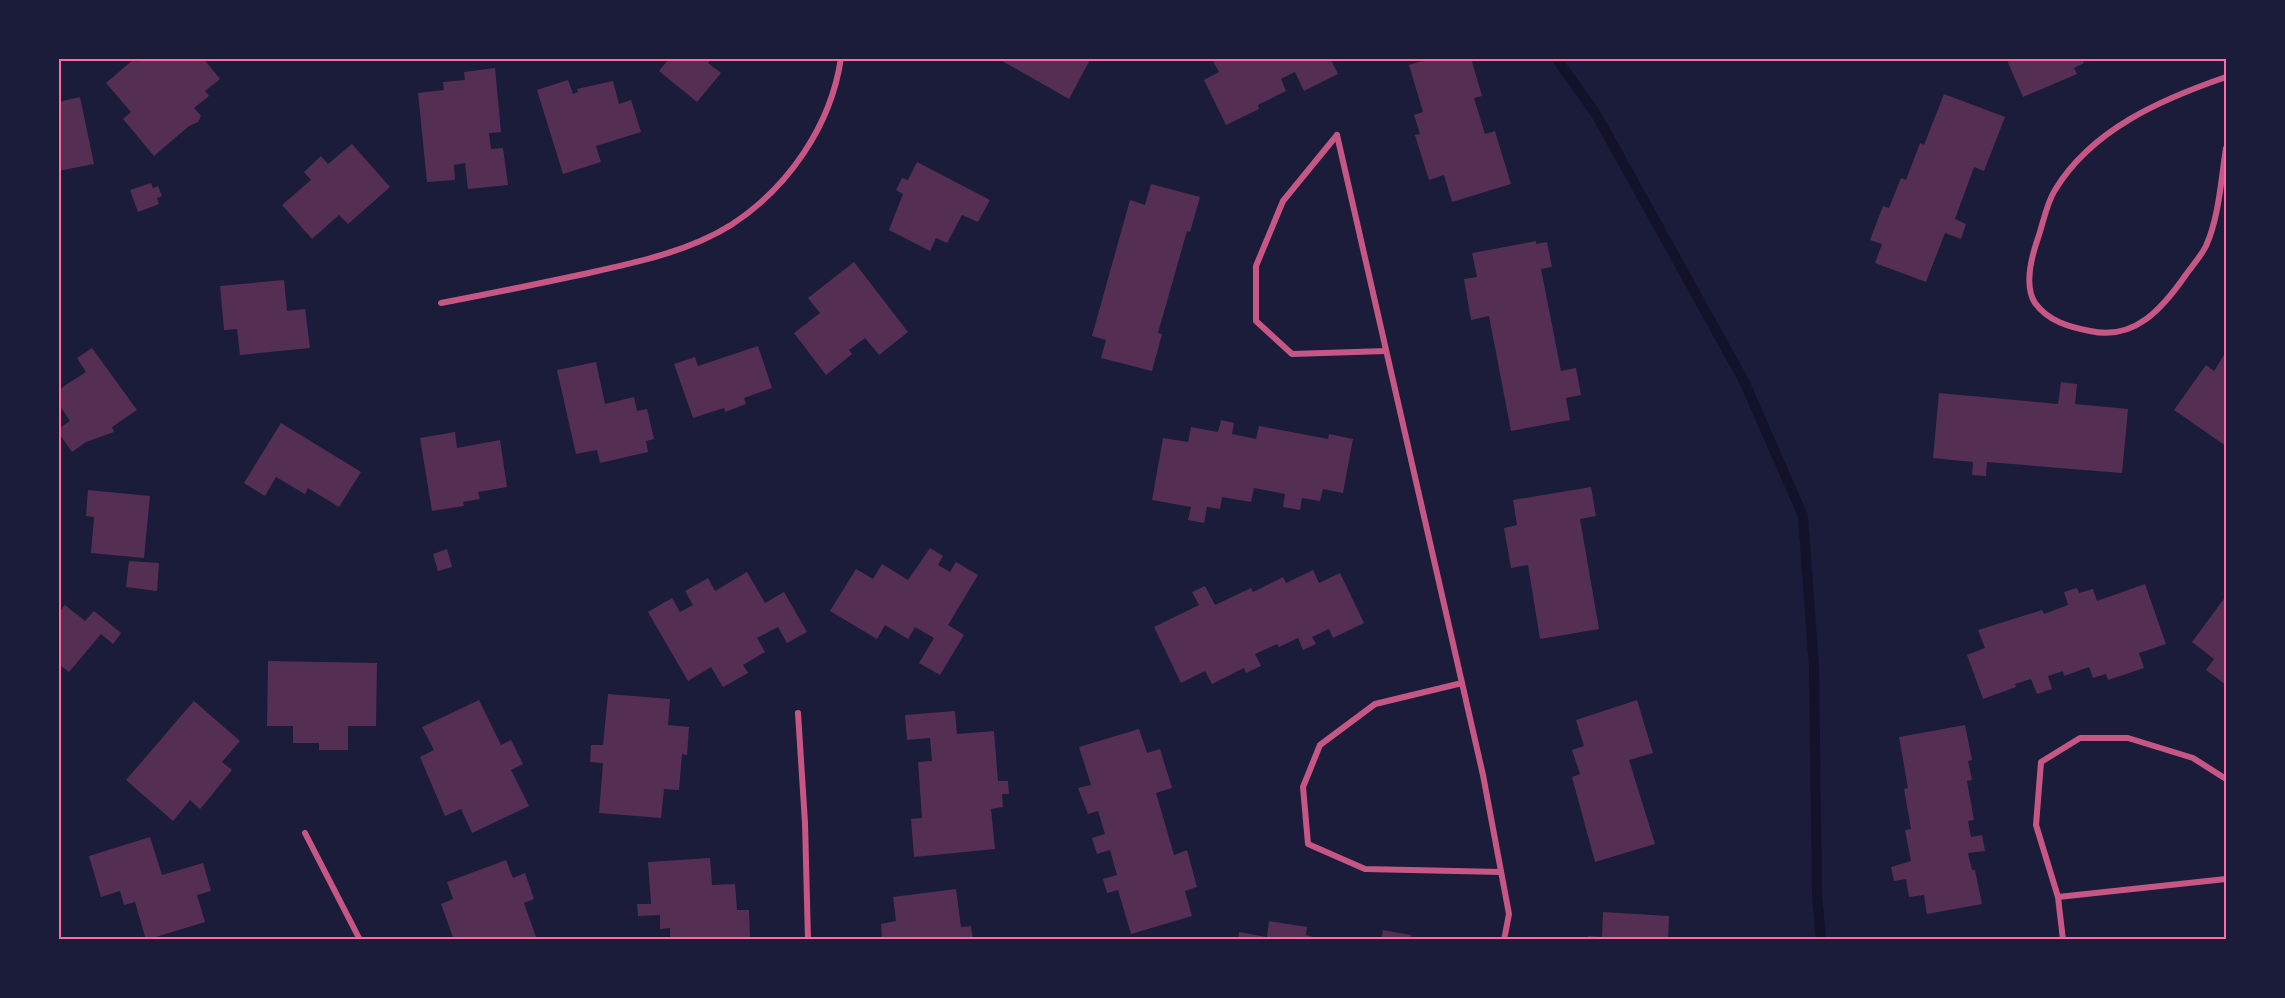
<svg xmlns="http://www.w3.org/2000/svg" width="2285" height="998" font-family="'Titillium Web',sans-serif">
<rect width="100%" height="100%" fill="#1b1b3a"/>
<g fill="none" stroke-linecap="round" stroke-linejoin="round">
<path stroke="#12122b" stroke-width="10" d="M1556,58L1596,114L1744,381L1803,516L1814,668L1817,895L1821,940"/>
</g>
<g fill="#542f53">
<path d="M140,58H203L220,79L205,91L209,96L194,108L201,116L198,122L189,126L154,156L123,119L131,112L106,83L134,59L136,62Z"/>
<path d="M666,58H712L708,63L721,73L697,102L659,71L668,60Z"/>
<path d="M997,58H1091L1069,99Z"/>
<path d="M1211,58H1330L1338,74L1304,91L1295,72L1281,79L1286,91L1258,105L1259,109L1226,125L1204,80L1219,72Z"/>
<path d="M1432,58H1471L1482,96L1474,98L1485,134L1495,131L1511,184L1452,202L1444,175L1429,180L1415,135L1420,134L1414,115L1423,112L1409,65Z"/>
<path d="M2006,58H2082L2084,63L2074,68L2077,74L2023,97Z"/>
<path d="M495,68L501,132L489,133L491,149L503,148L508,185L468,189L465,163L454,165L455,180L427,182L418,93L444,90L443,82L465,80L464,72Z"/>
<path d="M568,80L573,94L578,92L577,89L613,81L619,104L631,100L641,132L596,146L601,162L563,174L537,90Z"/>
<path d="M1944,94L2005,117L1984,171L1974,167L1955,219L1966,224L1961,239L1945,233L1926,282L1875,263L1882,244L1870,240L1883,206L1889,208L1901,178L1906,180L1920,143L1924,145Z"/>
<path d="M80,97L94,164L58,171V102Z"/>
<path d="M352,144L390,187L348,224L339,215L312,239L282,205L311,180L304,172L321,156L328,164Z"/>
<path d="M917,162L990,200L978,222L962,215L947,243L936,238L930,251L889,230L903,194L896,190L902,178L908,180Z"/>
<path d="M151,183L153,188L158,186L162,196L157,198L159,204L138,212L130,190Z"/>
<path d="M1151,184L1200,197L1190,232L1187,231L1158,333L1162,334L1152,371L1101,358L1106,340L1092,336L1130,200L1145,205Z"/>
<path d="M1536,241V244L1547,242L1552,267L1541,269L1561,371L1576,368L1581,395L1566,398L1570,420L1511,431L1489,316L1471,320L1464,279L1477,277L1472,253Z"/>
<path d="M854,262L908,332L879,355L865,338L849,350L852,354L826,375L794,333L820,313L808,298Z"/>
<path d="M284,280L287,311L305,309L310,348L240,355L237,329L224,330L220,286Z"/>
<path d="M758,346L772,388L744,398L746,404L725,412L724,408L693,418L674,364L695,357L698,366Z"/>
<path d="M92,348L137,410L112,427L114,432L86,442L72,452L58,432V429L70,421L58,403V390L86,372L77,358Z"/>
<path d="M2226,352V446L2174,410L2206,365L2214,371Z"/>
<path d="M596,362L605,404L634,397L637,411L647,409L654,439L646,441L648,452L600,463L597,450L576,454L557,370Z"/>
<path d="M2061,382L2077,384L2075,404L2128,409L2122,473L1987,462L1986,476L1972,475L1973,462L1933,458L1939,393L2058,404Z"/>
<path d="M1221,420L1234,423L1232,434L1256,439L1259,426L1328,439L1329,434L1353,439L1343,493L1323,489L1320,501L1302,498L1300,510L1283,507L1285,494L1254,488L1251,502L1222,497L1220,509L1207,507L1204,523L1188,520L1191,507L1152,500L1163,438L1188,442L1191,427L1218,432Z"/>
<path d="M281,423L361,472L339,507L308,488L305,494L276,477L265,496L244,483Z"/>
<path d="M455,432L457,448L500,440L507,487L478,492L480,499L463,502L464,506L432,511L420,438Z"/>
<path d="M1591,487L1596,516L1580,519L1599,629L1540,639L1528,565L1511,568L1504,528L1517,525L1513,500Z"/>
<path d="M88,490L150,496L144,558L91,553L94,517L86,516Z"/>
<path d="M930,548L943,556L938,565L950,572L956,562L978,575L948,625L964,635L940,675L919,663L934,638L915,627L908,639L885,625L877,639L830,611L856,569L873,579L882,564L908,580Z"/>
<path d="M447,549L452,567L438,571L433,554Z"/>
<path d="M129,561L159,563L157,591L126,587Z"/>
<path d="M1313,570L1319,583L1340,573L1364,623L1333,638L1329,629L1312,637L1316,644L1303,650L1298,638L1279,647L1277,644L1255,654L1261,666L1246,673L1244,668L1212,684L1205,671L1181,683L1154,627L1199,605L1192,592L1205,586L1215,605L1251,588L1253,592L1283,577L1286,583Z"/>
<path d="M747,572L765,603L784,592L807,632L787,643L778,627L757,638L765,652L743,665L748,673L723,687L711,667L688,681L648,612L672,598L680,612L693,605L685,591L708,578L715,591Z"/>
<path d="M2145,584L2166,644L2139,653L2144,668L2108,680L2106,674L2093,678L2089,667L2064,676L2063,671L2048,676L2052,689L2037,694L2031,679L2015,684L2016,687L1983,699L1967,655L1985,648L1978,630L2042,610L2044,614L2068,605L2064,592L2077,588L2079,593L2093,589L2097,601Z"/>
<path d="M2226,596V685L2206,670L2214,659L2192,642Z"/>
<path d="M65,605L85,621L94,611L121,633L113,644L101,634L69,672L58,664V613Z"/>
<path d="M268,661L377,663L376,726H348V750H319V743H293V726H267Z"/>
<path d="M608,694L670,699L668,725L689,727L687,755L682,754L679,790L664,789L661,818L599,813L603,763L590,762L591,745H603Z"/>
<path d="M479,700L501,745L511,740L523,764L511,770L529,806L472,833L461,809L445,816L420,757L434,750L422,727Z"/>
<path d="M1637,700L1653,753L1629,760L1655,844L1595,862L1572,777L1580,774L1572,750L1584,746L1576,720Z"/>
<path d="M194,701L240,741L222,762L232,770L206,802L200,809L190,800L173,821L126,780Z"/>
<path d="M955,711L957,734L994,731L998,781H1008L1009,794H1002L1003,807L991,809L995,849L914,857L911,819L922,818L918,762L932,761L930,738L907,740L905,715Z"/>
<path d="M1965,725L1972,760L1968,761L1972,780L1967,781L1974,820L1968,821L1971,837L1982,835L1985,851L1968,853L1972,870H1975L1982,904L1927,914L1924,895L1909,897L1906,879L1894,881L1891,867L1911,861L1905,830L1911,829L1904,789L1908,788L1899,737Z"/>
<path d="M1139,729L1147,753L1160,749L1172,788L1156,793L1174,855L1187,850L1197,887L1185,891L1192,916L1131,934L1118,890L1107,893L1103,879L1117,875L1110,850L1097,854L1092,838L1105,834L1098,811L1088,814L1078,788L1091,785L1079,747Z"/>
<path d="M150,837L162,875L203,863L211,891L197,895L205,922L146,940L135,902L124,905L120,891L101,897L89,856Z"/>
<path d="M710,858L712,885L735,884L737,910H749L750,939L670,940V928L660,929V915L638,916L637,904H651L648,862Z"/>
<path d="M506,860L513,878L525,873L534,899L524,903L537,940H454L441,904L453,899L447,882Z"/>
<path d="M956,889L961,927L971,926L973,940H882L881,924L896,921L893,897Z"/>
<path d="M1603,912L1669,916L1668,940H1588V936L1602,937Z"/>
<path d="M1269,921L1307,927L1306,935L1324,940H1238L1239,932L1267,937Z"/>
<path d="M1383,930L1411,935L1410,940H1381Z"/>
</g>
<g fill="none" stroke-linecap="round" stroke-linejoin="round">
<g stroke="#c65784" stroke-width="6">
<path d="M2226,77C2162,99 2092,129 2055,190C2046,204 2043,225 2037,241C2031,259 2024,286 2035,303C2048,321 2069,327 2090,331C2134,341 2162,309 2185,276C2192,266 2201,256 2206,246C2219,217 2221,180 2226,148"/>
<path d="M1337,135L1483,775L1509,914L1504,940"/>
<path d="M1337,135L1283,201L1256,266V321L1292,354L1386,351"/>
<path d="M441,303C489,294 537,284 584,274C634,263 688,252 731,225C788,188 831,126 841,58"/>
<path d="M1462,683L1375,704L1320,745L1303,787L1308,844L1365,869L1501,872"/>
<path d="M798,713L805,823L808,940"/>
<path d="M305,833L360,940"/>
<path d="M2058,897L2226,879"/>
<path d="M2063,940L2058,897L2036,825L2041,762L2080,738H2128L2193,758L2226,779"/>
</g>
</g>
<rect width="2285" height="998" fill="none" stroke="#1b1b3a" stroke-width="120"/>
<rect x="60" y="60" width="2165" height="878" fill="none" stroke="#ff6b9d" stroke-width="2"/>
</svg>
